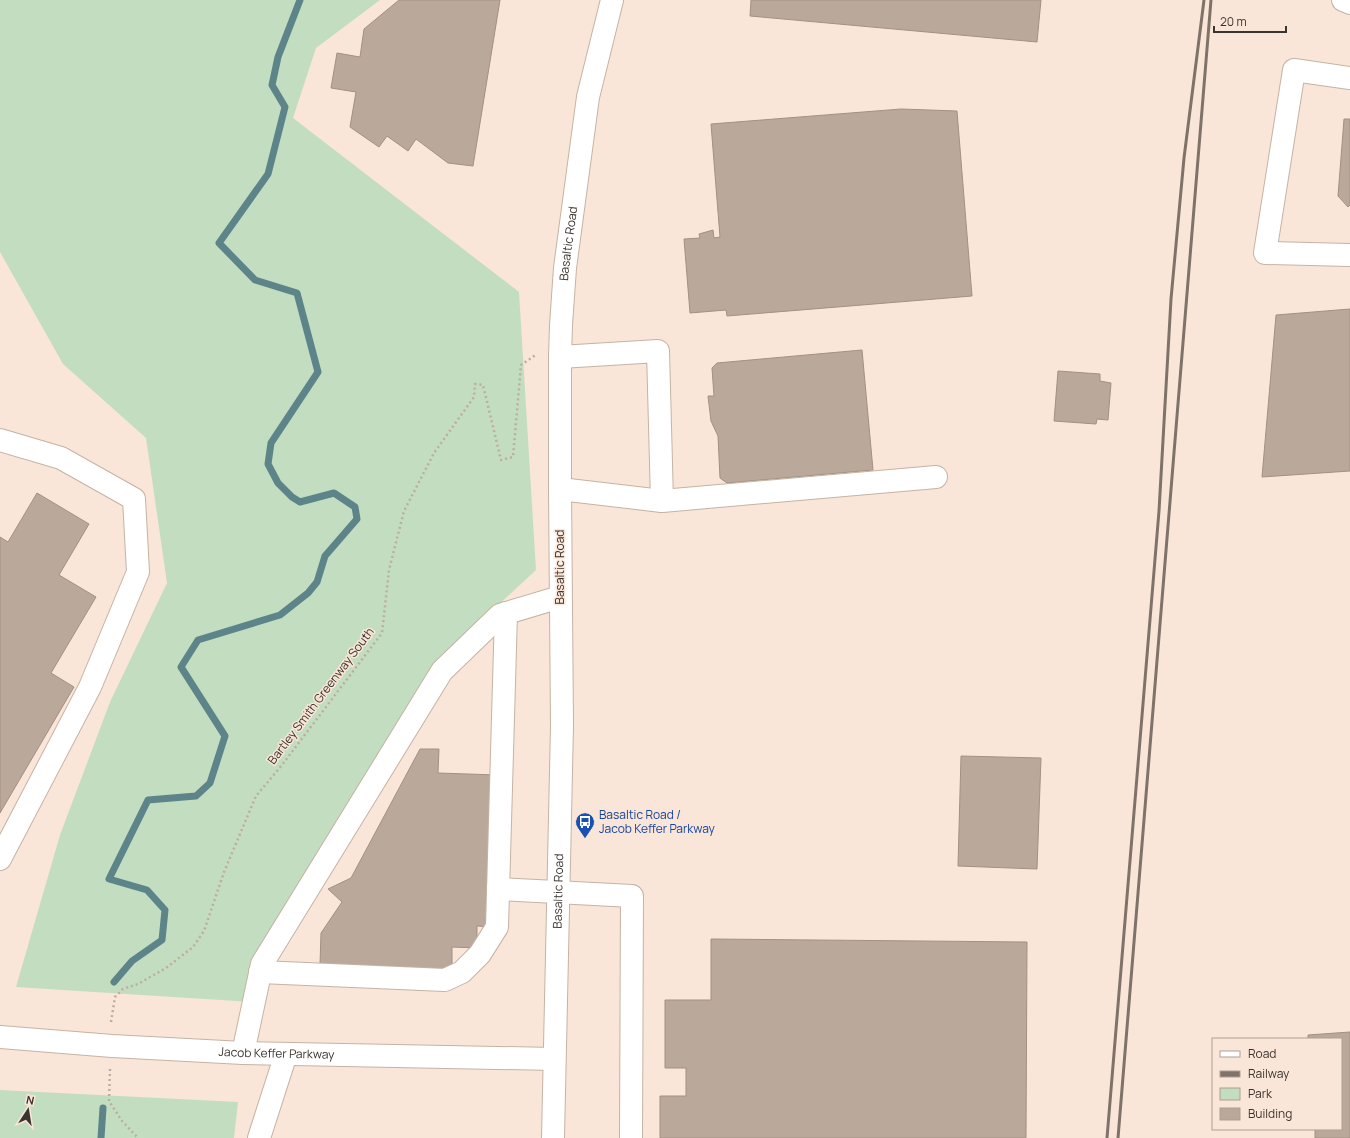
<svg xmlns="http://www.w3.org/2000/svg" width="1350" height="1138" font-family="Manrope,sans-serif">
<rect width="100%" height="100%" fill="#fae6d8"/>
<g fill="#c3ddc1">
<path d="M0,0H380L316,48L293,118L519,292L536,570L453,647L252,1002L16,987L60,835L110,702L167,583L146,438L63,364L0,252Z"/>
<path d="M0,1090L238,1102L234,1138H0Z"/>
</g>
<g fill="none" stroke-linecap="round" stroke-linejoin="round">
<g stroke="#5d8589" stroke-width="7">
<path d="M114,982L132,961L162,940L165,910L147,890L109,879L148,800L196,796L210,783L225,736L181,667L198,640L280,615L308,593L317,582L325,556L357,519L355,507L334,493L300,502L292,497L278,483L268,464L271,443L318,372L297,293L255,280L219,243L268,174L285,107L272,85L278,57L300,0"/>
<path d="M101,1138L103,1108"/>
</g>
</g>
<g fill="#baa89a" stroke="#a39083">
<path d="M399,0H500L473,166L448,163L416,139L408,151L387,136L379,147L350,127L356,92L331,88L337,53L360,57L364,29Z"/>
<path d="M751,0H1041L1037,42L750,16Z"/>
<path d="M901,109L957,111L972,296L727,316L726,310L690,313L684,239L700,238L699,234L713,230L714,238L720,237L711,124Z"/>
<path d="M1344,119H1350V205L1348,207L1338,196Z"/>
<path d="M1350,309V471L1262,477L1276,315Z"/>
<path d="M862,350L873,470L727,483L720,478L718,436L711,421L708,396H714L712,368L717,363Z"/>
<path d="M1058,371L1100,374V381L1111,383L1108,420L1097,419L1096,424L1054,421Z"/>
<path d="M37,493L89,524L59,575L96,597L51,673L74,687L0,813V537L8,542Z"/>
<path d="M420,749H439L438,773L497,775L491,927L477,926V948L452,947V970L320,965L321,933L342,902L328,889L351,878Z"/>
<path d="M961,756L1041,758L1037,869L958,866Z"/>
<path d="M711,939L1027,942L1026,1138H660V1096H686V1068H665V1000H711Z"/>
<path d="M1350,1032V1138H1315V1129H1341V1039H1308V1035Z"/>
</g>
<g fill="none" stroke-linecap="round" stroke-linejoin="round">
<g stroke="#c5b3a5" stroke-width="24">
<g id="minor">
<path d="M1343,0L1350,3"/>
<path d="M1350,78L1294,70L1265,253L1350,255"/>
<path d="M560,357L658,351L662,501"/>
<path d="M0,440L61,458L134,499L138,572L90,687L0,859"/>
<path d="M560,489L662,501L936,477"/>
<path d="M498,889L632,896L631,1138"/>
<path d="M260,972L445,980L462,972L480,954L497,927L506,613"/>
<path id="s1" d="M0,1037L112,1046L243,1053L554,1059"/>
<path d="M243,1053L262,964L442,671L500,615L560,597"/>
<path d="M259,1138L286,1054"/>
<path id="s2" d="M553,1138L562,725L560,489V357L561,325L565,268L588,97L612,0"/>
</g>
</g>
<g stroke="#bdada1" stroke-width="2.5" stroke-dasharray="2 3" stroke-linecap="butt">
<path d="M111,1022L115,997L123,989L138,984L166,968L193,947L204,931L224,872L256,796L282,765L382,633L389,570L404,511L434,453L474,397L475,384L483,385L501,460L513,457L521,365L537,354"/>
<path d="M110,1069L109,1101L122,1121L138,1138"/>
</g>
<use href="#minor" stroke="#fff" stroke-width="22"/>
<g stroke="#7e7269" stroke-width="3">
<path d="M1107,1138L1159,511L1171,299L1184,158L1204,0"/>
<path d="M1118,1138L1211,0"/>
</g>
</g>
<defs>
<g id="bus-pin" transform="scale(1)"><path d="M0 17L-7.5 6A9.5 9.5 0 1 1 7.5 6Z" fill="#1a4fb4" stroke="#fae6d8"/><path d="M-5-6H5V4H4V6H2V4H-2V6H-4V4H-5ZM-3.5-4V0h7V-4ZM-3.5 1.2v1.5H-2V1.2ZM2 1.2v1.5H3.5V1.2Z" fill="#fff"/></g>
</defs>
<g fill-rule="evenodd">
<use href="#bus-pin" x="585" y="822"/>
</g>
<g text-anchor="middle" stroke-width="3" stroke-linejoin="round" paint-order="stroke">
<g font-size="12" fill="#3b332d" stroke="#fae6d8">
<text dy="4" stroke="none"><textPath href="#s2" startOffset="895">Basaltic Road</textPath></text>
<text transform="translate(560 567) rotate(-90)" y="4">Basaltic Road</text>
<text transform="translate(321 696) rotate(-53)" y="4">Bartley Smith Greenway South</text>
<text dy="4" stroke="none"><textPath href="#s2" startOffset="247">Basaltic Road</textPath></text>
<text dy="4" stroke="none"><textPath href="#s1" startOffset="277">Jacob Keffer Parkway</textPath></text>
</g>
<g font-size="12" fill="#164399" stroke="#fae6d8" text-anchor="start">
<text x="599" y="819">Basaltic Road /<tspan x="599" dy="14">Jacob Keffer Parkway</tspan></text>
</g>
</g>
<rect x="1212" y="1038" width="130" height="92" fill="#fae6d8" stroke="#ae9e94"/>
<rect x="1220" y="1051" width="20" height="6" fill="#ffffff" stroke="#ae9e94"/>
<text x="1248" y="1058" font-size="12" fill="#3b332d">Road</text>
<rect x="1220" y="1071" width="20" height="6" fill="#7e7269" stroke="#ae9e94"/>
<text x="1248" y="1078" font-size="12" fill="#3b332d">Railway</text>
<rect x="1220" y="1088" width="20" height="12" fill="#c3ddc1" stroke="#ae9e94"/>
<text x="1248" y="1098" font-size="12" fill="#3b332d">Park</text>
<rect x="1220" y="1108" width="20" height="12" fill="#baa89a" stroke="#ae9e94"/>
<text x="1248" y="1118" font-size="12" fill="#3b332d">Building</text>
<g transform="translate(28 1110) rotate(12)" stroke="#fae6d8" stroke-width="3" paint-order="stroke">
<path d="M0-3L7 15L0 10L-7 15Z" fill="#3b332d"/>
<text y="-6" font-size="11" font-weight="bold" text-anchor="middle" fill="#3b332d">N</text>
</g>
<path d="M1214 26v6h72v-6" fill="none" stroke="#3b332d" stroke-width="2"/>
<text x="1220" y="26" font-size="12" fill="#3b332d" stroke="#fae6d8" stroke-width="3" paint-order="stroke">20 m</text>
</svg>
